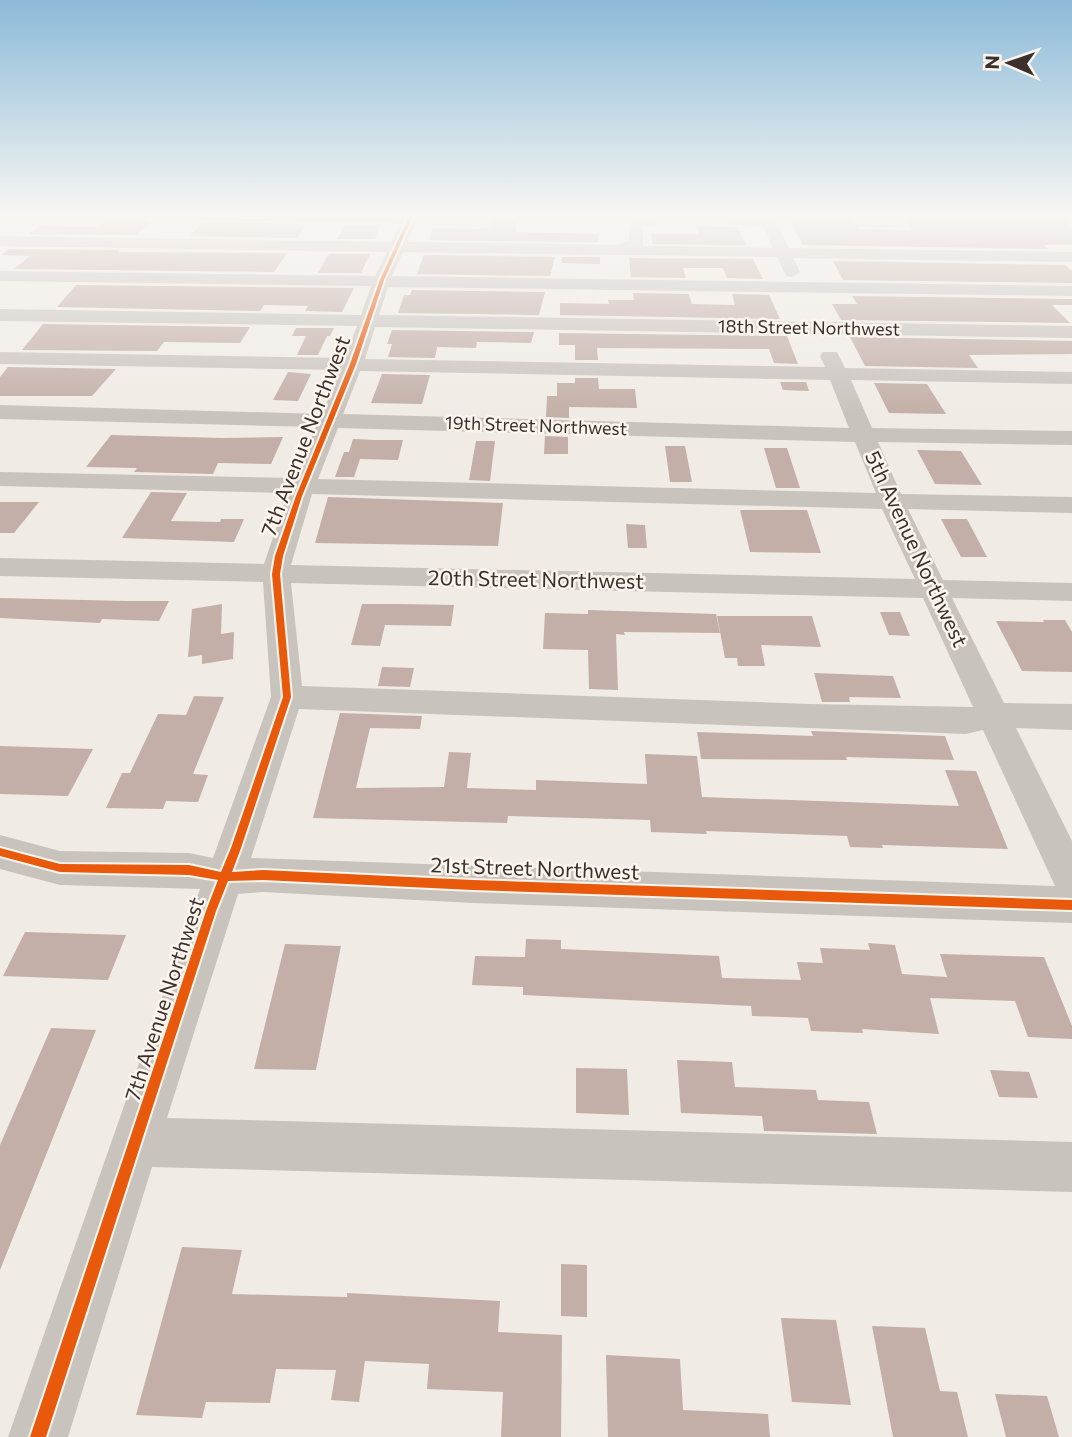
<svg xmlns="http://www.w3.org/2000/svg" width="1072" height="1437" font-family="Commissioner,sans-serif">
<rect width="100%" height="100%" fill="#f0ebe5"/>
<g fill="#c3afa7">
<path d="M1002,214H1057L1072,227V245H1043L1048,249L803,245L787,215L850,216L859,229L912,230L902,216L1006,217Z"/>
<path d="M104,221L151,222L136,235L29,234L39,226L97,227Z"/>
<path d="M490,221H516V232L598,234L599,242L429,240L433,228L477,229L489,227Z"/>
<path d="M206,222L306,224L297,238L190,236L201,224Z"/>
<path d="M345,225H380L375,239H337Z"/>
<path d="M696,226L738,227L746,245L653,244L651,234H699Z"/>
<path d="M9,249L120,250L118,252L287,253L274,272L14,269L30,256L1,255Z"/>
<path d="M329,254H370L361,273H318Z"/>
<path d="M424,255L555,257L550,276L417,274Z"/>
<path d="M562,257H600V264L562,263Z"/>
<path d="M629,258L753,259L763,279L727,278L723,268H683L686,278L631,277Z"/>
<path d="M833,261L1065,265L1072,271V283L843,280Z"/>
<path d="M76,285L354,288L342,312L305,311L308,306L264,305L260,311L57,307Z"/>
<path d="M412,290L545,292L539,315L398,313L404,295H410Z"/>
<path d="M633,293L689,294L692,304L735,305L732,294L769,295L780,319L560,315V303L609,304L608,300H634Z"/>
<path d="M852,296L1072,299V305H1052L1070,323L841,320L832,304H857Z"/>
<path d="M43,324L250,327L240,343L164,342L157,351L22,350Z"/>
<path d="M296,328H334L330,336H327L318,355H297L306,336H292Z"/>
<path d="M392,330L534,332L531,343L477,342L476,348L437,347L435,358L388,357L392,344H387Z"/>
<path d="M559,333L787,336L798,364L774,363L769,349L597,348L598,360H575V345H559Z"/>
<path d="M850,337L1072,341V354L969,355L978,368L865,366Z"/>
<path d="M8,367L116,369L92,396H0V377Z"/>
<path d="M288,372L311,374L298,401L273,400Z"/>
<path d="M382,374L430,375L422,404L371,403Z"/>
<path d="M575,378H598L599,389H635L637,408L569,407V418L546,417L547,396H557V383H575Z"/>
<path d="M780,382H806L809,391L783,390Z"/>
<path d="M874,383L927,384L946,414L889,413Z"/>
<path d="M111,435L222,438L283,437L271,464L218,463L213,474L134,472L137,468L86,467Z"/>
<path d="M545,436L568,437V454H544Z"/>
<path d="M353,439L376,440H403L398,460L360,459L354,477H335L344,452H349Z"/>
<path d="M476,441H495L490,481L469,480Z"/>
<path d="M665,446H685L692,482H670Z"/>
<path d="M764,448H787L800,488H776Z"/>
<path d="M917,450L961,451L982,485L935,484Z"/>
<path d="M151,492L187,493L171,521L220,522L221,519H244L234,542L122,538Z"/>
<path d="M328,497L503,503L498,546L315,543Z"/>
<path d="M0,502H39L14,533H0Z"/>
<path d="M740,510H807L821,553L750,552Z"/>
<path d="M941,519H967L987,557H961Z"/>
<path d="M626,524L645,525L647,548H628Z"/>
<path d="M0,598L126,601H169L159,621L102,619L100,623L0,618Z"/>
<path d="M222,604L221,634L234,632L233,659L202,664V655L188,657L192,609Z"/>
<path d="M362,604H400L454,605L451,626L385,625L380,646L351,645Z"/>
<path d="M588,610L716,614L720,633L624,632L625,635L616,634L618,690L589,689L588,650L543,649L545,613L588,614Z"/>
<path d="M880,612H900L910,636L889,635Z"/>
<path d="M717,616H812L821,647L761,645L765,666H738L737,658H725Z"/>
<path d="M1043,620H1065L1072,632V672L1022,671L996,621L1044,622Z"/>
<path d="M382,667L414,668L410,687L378,686Z"/>
<path d="M814,673L893,676L901,698L849,697L850,702H822Z"/>
<path d="M194,696L224,697L193,774L208,775L198,802L166,801L163,809L106,808L122,773H130L158,714L186,715Z"/>
<path d="M340,713L422,716L420,729L370,728L356,788L444,787L449,752L471,753L467,788L536,790V780L647,784L645,754L697,756L702,797L959,806L945,770L976,771L1008,849L882,845L883,848L850,847L847,836L706,831L707,834L651,832L650,820L508,816L507,823L313,818Z"/>
<path d="M811,731L945,736L954,760L846,757L847,760L701,759L697,732L813,736Z"/>
<path d="M0,746L93,749L68,796L0,794Z"/>
<path d="M25,932L126,935L108,980L3,976Z"/>
<path d="M526,939L561,940V949L719,956L722,978L801,980L797,962L823,963L820,948L870,950L868,943L895,945L902,974L947,977L940,954L1044,957L1072,1026V1039L1028,1037L1015,1001L930,998L939,1034L862,1029L863,1033L811,1031L808,1018L752,1016L751,1006L523,995V987L472,985L475,956L525,957Z"/>
<path d="M285,944L341,946L316,1070L254,1069Z"/>
<path d="M51,1028L96,1030L0,1270V1145Z"/>
<path d="M677,1060L732,1062L735,1087L816,1090L818,1100L869,1102L877,1134L764,1131L762,1116L681,1113Z"/>
<path d="M576,1068L627,1069L629,1115L576,1113Z"/>
<path d="M990,1070L1029,1072L1038,1098L999,1097Z"/>
<path d="M182,1247L242,1250L232,1294L347,1297V1293L500,1301L498,1332L562,1335L561,1437H501L503,1392L427,1389L429,1364L365,1361L359,1402L331,1400L336,1370L276,1369L270,1403L206,1402L202,1418L136,1415Z"/>
<path d="M561,1264L587,1265V1317L561,1316Z"/>
<path d="M781,1318L836,1320L851,1405L792,1402Z"/>
<path d="M872,1326L925,1328L940,1391L957,1392L968,1437H893Z"/>
<path d="M606,1355L680,1359L683,1410L768,1414L770,1437H608Z"/>
<path d="M995,1394L1047,1396L1059,1437H1006Z"/>
</g>
<g fill="none" stroke-linecap="round" stroke-linejoin="round">
<g stroke="#c2bbb6" stroke-width="2" stroke-dasharray="2 2" stroke-linecap="butt">
<path d="M426,220L611,221"/>
<path d="M789,225L1072,228"/>
</g>
<path fill="#c9c3be" fill-rule="evenodd" d="M85,214H419L407,242L617,245L629,240L630,219L644,218V214H658L657,225L643,226V246L773,248L763,226L728,224L724,214L759,217L758,214H772L789,248L1072,252V262L793,258L800,272L792,277L786,276L777,257L403,252L392,276L1072,286V296L388,287L379,315L1072,326V338L375,327L365,359L825,367L820,356L823,352H837L845,368L1072,372V384L851,380L872,428L1072,431V445L878,442L901,494L1072,497V513L908,509L943,580L1072,583V601L952,598L1004,703L1072,704V730L1016,728L1072,841V923L473,903L263,892L238,894L167,1118L1072,1142V1192L152,1167L68,1437H8L200,889L60,885L0,869V835L60,851L189,853L213,858L271,697L263,582L0,576V558L264,564L288,493L0,486V472L294,478L316,427L0,419V405L322,414L340,370L0,364V352L345,358L357,326L0,321V309L361,315L371,286L0,281V271L375,276L387,252L0,246V236L391,242L400,223L92,218ZM360,371L830,380L849,428L343,414ZM338,428L855,442L876,493L318,479ZM312,494L882,509L915,579L291,565ZM291,583L923,598L973,707L810,704L302,686ZM299,709L966,734L983,730L1055,886L251,858Z"/>
<g stroke="#fbf5ee" stroke-width="4">
<path id="cycleway" d="M410,214H414L384,280L356,364L302,496L283,556L280,574L291,697L241,848L232,872L263,870L473,880L1072,900V910L473,890L263,880L228,881L216,911L46,1437H30L206,911L218,880L189,875L60,872L0,856V848L60,864L189,865L221,872L231,848L283,697L272,574L275,556L296,496L350,364L380,280Z"/>
</g>
<use href="#cycleway" fill="#e8590c" fill-rule="evenodd"/>
</g>
<linearGradient id="sky" x2="0" y2="1"><stop stop-color="#8bbad8"/><stop offset="0.52" stop-color="#f8f6f3"/><stop offset="1" stop-color="#f8f6f3" stop-opacity="0"/></linearGradient>
<rect width="1072" height="415" fill="url(#sky)"/>
<g text-anchor="middle" stroke-width="5" stroke-linejoin="round" paint-order="stroke">
<g font-size="18" fill="#3b302b" stroke="#fbf5ee">
<text transform="translate(809 328) rotate(1)" y="6">18th Street Northwest</text>
<text transform="translate(536 426) rotate(2)" y="6">19th Street Northwest</text>
</g>
<g font-size="21" fill="#3b302b" stroke="#fbf5ee">
<text transform="translate(306 436) rotate(-69)" y="7">7th Avenue Northwest</text>
<text transform="translate(916 549) rotate(65)" y="7">5th Avenue Northwest</text>
<text transform="translate(536 580) rotate(1)" y="7">20th Street Northwest</text>
<text transform="translate(535 869) rotate(2)" y="7">21st Street Northwest</text>
<text transform="translate(165 999) rotate(-72)" y="7">7th Avenue Northwest</text>
</g>
</g>
<g transform="translate(1009 63) rotate(272)" stroke="#fbf5ee" stroke-width="5" paint-order="stroke">
<path d="M0-5L12 26L0 18L-12 26Z" fill="#3b302b"/>
<text y="-10" font-size="19" font-weight="bold" text-anchor="middle" fill="#3b302b">N</text>
</g>
</svg>
